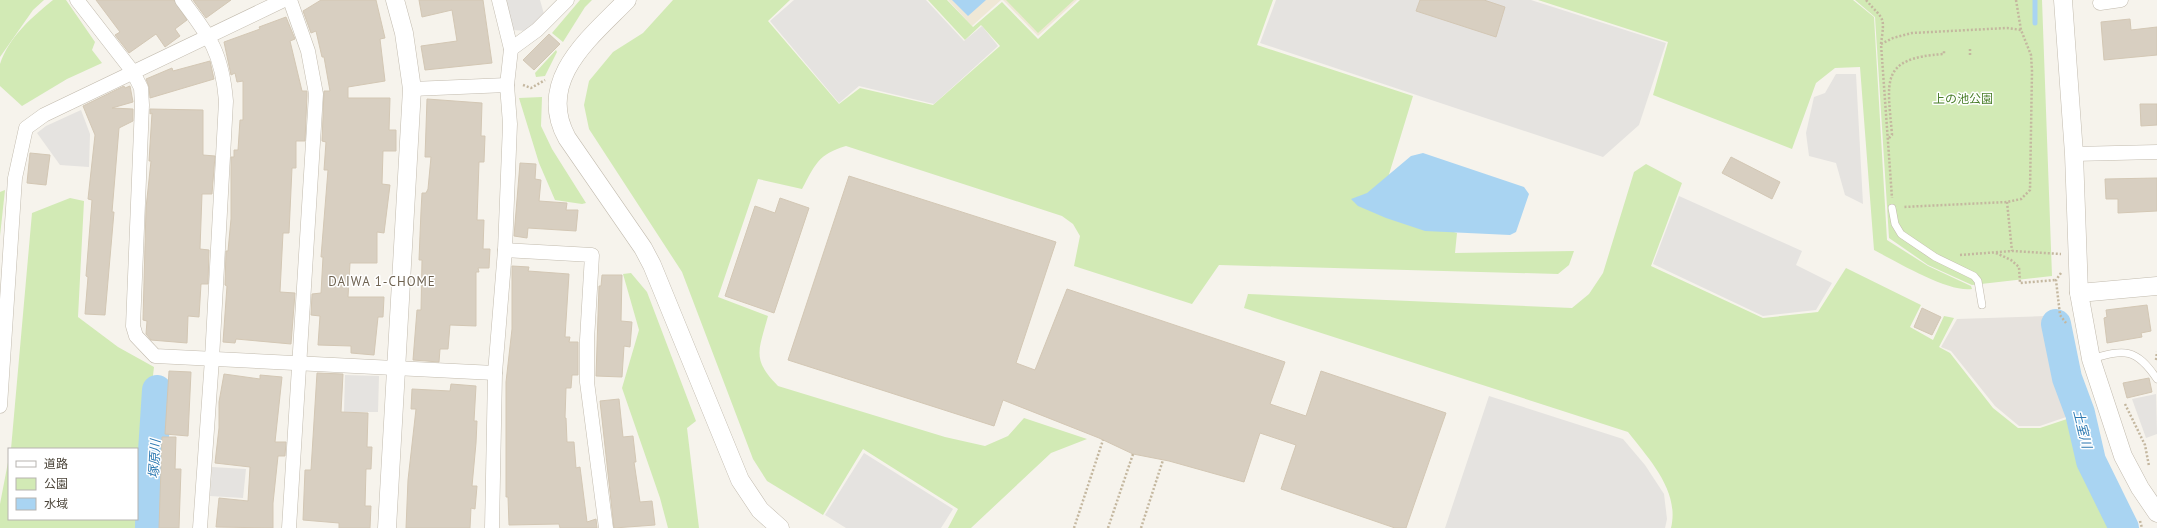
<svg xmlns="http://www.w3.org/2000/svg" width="2157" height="528" font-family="'PT Sans','Noto Sans JP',sans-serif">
<rect width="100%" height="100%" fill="#f6f3ec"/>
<path fill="#e6e2dd" d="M2045,316L2057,382L2069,416L2040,426H2019L1995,406L1951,351L1941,347L1957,319Z"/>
<g fill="#efe8d6">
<path d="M948,0H1001L972,26Z"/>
<path d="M1003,0H1077L1038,36Z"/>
</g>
<g fill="#d2eab5">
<path d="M0,0H44L33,10L0,57Z"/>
<path d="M53,0H66L95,42L92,50L102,63L67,79L22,106L0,86C0,79 0,70 0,64C9,37 32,17 53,0Z"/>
<path d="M580,0H592L585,7L563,42L552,33Z"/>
<path d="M673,0H790L768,21L839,104L860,88L933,105L1000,46L981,25L965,40L928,0H947L973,27L1002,2L1038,39L1080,0H1273L1257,45L1413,96L1379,207L1457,233L1455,253L1574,251L1569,265L1558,274L1219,265L1192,304L1074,266L1080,236L1073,224L1062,216L846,146C818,154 815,165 802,189L758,179L718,297L768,316C759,350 751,359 778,386L945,437L985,446L1008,436L1024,418L1087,439L1051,453L971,528H948L958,509L863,449L823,515L767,481L753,459L682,272L589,129L584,105L589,81L613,52L643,33Z"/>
<path d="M1006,0H1074L1038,33Z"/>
<path d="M1538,0H1853L1874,17L1887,240L1928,266L1971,286L1972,289C1949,293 1895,261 1874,250L1860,67L1835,68L1816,83L1792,149L1653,95L1668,42Z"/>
<path d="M1855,0H2042L2052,276L1972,285L1928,265L1889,238L1875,17Z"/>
<path d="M556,50L557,52L545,76L536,77L535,73Z"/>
<path d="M542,97L541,126L552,149L586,203L582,204L555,200L539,163L519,98Z"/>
<path d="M1646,164L1682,183L1651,266L1763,318L1818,312L1846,268L1921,305L1910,327L1933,340L1944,316L1954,318L1939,347L1950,353L1993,408L2018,428H2040L2070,418L2081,465L2114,528H1671C1680,491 1649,459 1628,432L1244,308L1248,294L1572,308L1589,294L1603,273L1634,172Z"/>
<path d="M5,190L0,236V192Z"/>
<path d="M70,198L84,201L78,317L118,347L154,367L140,487L139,528H0V504L9,457V519H137V449H11L32,213Z"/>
<path d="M631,273L647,292L696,421L687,428L699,528H668L660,498L622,388L639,330L623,274Z"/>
<path d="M2093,439L2106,471L2131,514L2136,528H2129C2114,501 2098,473 2091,442Z"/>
</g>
<g fill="#e5e3e0">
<path d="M504,0H540L544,14L528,31L512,30Z"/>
<path d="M794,0H926L964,41L982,26L998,46L934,104L859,86L839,103L770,21Z"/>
<path d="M1276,0H1531L1666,43L1639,125L1603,157L1260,43Z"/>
<path d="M1836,74H1856L1863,204L1845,195L1836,163L1809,156L1806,133L1814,97L1825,93Z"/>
<path d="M81,110L90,134L89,167L60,165L37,133L46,126Z"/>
<path d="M1679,196L1802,251L1796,265L1832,283L1816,310L1763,316L1653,264Z"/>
<path d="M345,375L379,376L378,412H344Z"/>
<path d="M2156,394L2157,434L2146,438L2132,399Z"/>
<path d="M1489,396L1623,439L1645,465L1664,494L1667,519L1665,528H1445Z"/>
<path d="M864,453L953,509L941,528H846L825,515Z"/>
<path d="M212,467L246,469L243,498L210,496Z"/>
</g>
<g fill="#a9d4f2">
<path d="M952,0H986L968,16Z"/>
<path d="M1423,153L1524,187L1529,194L1516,232L1510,235L1425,231L1386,218L1358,206L1351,199L1367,193L1411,156Z"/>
</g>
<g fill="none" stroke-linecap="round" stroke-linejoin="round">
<path stroke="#a9d4f2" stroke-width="5" d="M2035,0V23"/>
<g stroke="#a9d4f2" stroke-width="30">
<path d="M2056,324L2067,378L2080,413L2091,461L2124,528"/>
<path d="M150,528L151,482L157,390"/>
</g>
</g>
<g fill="#d8cfc1" stroke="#d3c7b4">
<path d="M96,0H174L187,20L175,29L180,36L165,47L156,34L129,53L115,35L120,32Z"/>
<path d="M193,0H231L206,18Z"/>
<path d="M321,0H376L385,38L380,39L385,81L348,87V98H390L389,130H396V151H383L382,184L390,185L384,233L377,232V263H350L348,297H384L383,317H378L374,355L351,353V346L318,345L320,316L311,315L312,294L321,293L323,257H321L328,170H324L326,142L322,141L324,91H330L324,57H322L316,31L311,33L303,11Z"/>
<path d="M419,0H483L492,63L425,70L421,46L457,41L452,10L422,17Z"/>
<path d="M1420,0H1484L1505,7L1496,37L1416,11Z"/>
<path d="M286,17L295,39L290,41L302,91H307V95L305,141H296V168H292L289,233H283L280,292L295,293L291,344L236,339L235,343L223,342L227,286L225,285L226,251H228L231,219V157H234V150H238L240,120H243V81L237,82L235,73L231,75L224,42L260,29L259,27Z"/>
<path d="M2130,19L2131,30L2157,27V55L2104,60L2101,22Z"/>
<path d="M549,34L560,44L534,70L523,60Z"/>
<path d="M210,61L214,79L150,98L149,87L146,79L172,68L173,71Z"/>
<path d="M124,86L125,88L130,86L133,102L112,108L133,109V121L119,128L112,212H114L105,315L85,314L88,277L86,276L92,200L88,199L95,135L83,106Z"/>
<path d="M427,99L482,103L481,136H485L484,162H479L477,220H484L483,249H490L489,268H478L479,272H476V326L450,325L448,349H440L439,362L413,360L417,310H421L422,260H419L421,211L422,193H426L428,189L431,157H425Z"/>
<path d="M2140,104H2157V125L2141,126Z"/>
<path d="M150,109L203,110V155L215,156L212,194H202L200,249L209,250L208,284H201L199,317L188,316L187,343L151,340L146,334L147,321L143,320L146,208L151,161H149L152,113L150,114Z"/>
<path d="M30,153L50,155L46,185L27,183Z"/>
<path d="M1731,157L1780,182L1772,199L1722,173Z"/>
<path d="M520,163L536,164L535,179L541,180L539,201L567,203L566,210H578L576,231L528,228L527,238L514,236Z"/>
<path d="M849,176L1056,242L1016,363L1035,370L1067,289L1285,362L1270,404L1306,416L1321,371L1446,413L1406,528H1395L1281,489L1296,445L1260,433L1244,482L1169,461L1133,454L1099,438L1003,400L994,426L788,360Z"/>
<path d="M2157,178V211L2118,213V199H2106L2105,179Z"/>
<path d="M780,198L809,208L774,313L725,296L755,206L775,213Z"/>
<path d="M512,266L529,267L528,271L569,274L565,337H570L569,342H578V375H572L571,388H566L565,418H566L567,442H574L576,468L580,467L587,522L596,519L597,528H560L559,524L509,525L508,497H506V382L512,329Z"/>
<path d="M602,275H622L621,321L632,322L630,347L624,346L622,377L596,376L599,286H601Z"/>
<path d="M2147,305L2151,331L2141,333L2142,337L2107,343L2104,318L2107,317L2106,310Z"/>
<path d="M1922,308L1941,317L1932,335L1914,327Z"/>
<path d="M169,371L191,372L188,436L165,434Z"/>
<path d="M317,373L343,374L341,412L368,413L367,447H372L371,469H366L365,506H371L370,528H339V523L303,520L305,470H311Z"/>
<path d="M224,374L260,379V375L282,377L275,442H286L285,456H278L273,503V528L216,527L219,498L248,501L250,467L215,463L219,428V402Z"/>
<path d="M2149,378L2152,392L2127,398L2123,383Z"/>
<path d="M451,384L476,386L474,421H477L476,443L472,486H477L475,509L471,508L470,528H406L408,480L416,409H411L412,389L450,391Z"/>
<path d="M619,399L623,437L633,436L636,462H634L640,502L652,501L655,525L614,528L600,401Z"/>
<path d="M162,437H176L175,469H181L179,528H159Z"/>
</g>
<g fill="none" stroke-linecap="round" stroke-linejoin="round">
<g stroke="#c2bbae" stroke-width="8">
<g id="service">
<path d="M1892,208L1895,224L1901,234L1935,257L1974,276L1978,281L1982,305"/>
<path d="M2091,359C2125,349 2136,348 2157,379"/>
</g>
</g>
<g stroke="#c2bbae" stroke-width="15">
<g id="minor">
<path d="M77,0L133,72L141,88L142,105L133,326L136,336L155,356L495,373"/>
<path d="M182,0C210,37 222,53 226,101L212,359L200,528"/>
<path d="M2100,3L2121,0"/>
<path d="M511,49L537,30L567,0"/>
<path d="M412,89L507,85"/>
<path d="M2074,154L2157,152"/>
<path d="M505,250L592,255L587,340V382L606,528"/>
<path d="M0,406L15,178L26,128L44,115L284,0"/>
<path d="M289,528L316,94L308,51L290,0"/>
<path d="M492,528L495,373L505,250L510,124L507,85L511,49L499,0"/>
</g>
</g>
<g stroke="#c2bbae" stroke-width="19">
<g id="tertiary">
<path d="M627,0C591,37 535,80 567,138L643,248L652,265L740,480L760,510L780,528"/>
<path d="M2063,0L2074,154L2079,293L2091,359L2123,456L2140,488L2157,513"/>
<path d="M2079,293L2157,286"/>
<path d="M387,528L412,89L404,33L395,0"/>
</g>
</g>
<g stroke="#c4b79f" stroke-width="2.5" stroke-dasharray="2 2" stroke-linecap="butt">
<path d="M1866,0C1884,21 1885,15 1881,44L1892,198"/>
<path d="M2016,0L2021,30"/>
<path d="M1881,44L1893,38L1912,33L2007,28L2021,30L2031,55L2032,71L2030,190L2021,199L2007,202L1903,207"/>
<path d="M1970,49V55"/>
<path d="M523,85L531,88L545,80"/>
<path d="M1889,138L1892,135C1888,82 1878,58 1944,54V50"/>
<path d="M2007,202L2012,251"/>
<path d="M1996,253L2011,260L2019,267L2020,283L2056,280"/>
<path d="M1960,255L2012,251L2061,254"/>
<path d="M2061,273L2056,280L2060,315L2066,323"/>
<path d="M2156,360L2157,352"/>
<path d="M2125,404L2145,445L2149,466"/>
<path d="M2140,521L2142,528"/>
<path d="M1074,528L1103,440"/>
<path d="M1108,528L1133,454"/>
<path d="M1141,528L1163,460"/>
</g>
<use href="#service" stroke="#fff" stroke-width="7"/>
<use href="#minor" stroke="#fff" stroke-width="14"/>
<use href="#tertiary" stroke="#fff" stroke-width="18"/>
</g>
<g text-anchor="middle" stroke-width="3" stroke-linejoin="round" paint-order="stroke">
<g font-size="12" fill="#4a7f2a" stroke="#fff">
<text x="1963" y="103">上の池公園</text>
</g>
<g font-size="13" letter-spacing="1" fill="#6e6250" stroke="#fff">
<text x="382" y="286">DAIWA 1-CHOME</text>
</g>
<g font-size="13" font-style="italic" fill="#2e7ab2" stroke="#fff">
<text transform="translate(2083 429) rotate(76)" y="5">土室川</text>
<text transform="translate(154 459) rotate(-87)" y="5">塚原川</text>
</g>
</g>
<rect x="8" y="448" width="130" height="72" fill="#ffffff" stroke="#b7b4b0"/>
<rect x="16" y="461" width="20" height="6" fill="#ffffff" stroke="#b7b4b0"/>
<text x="44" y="468" font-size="12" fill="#4b4439">道路</text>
<rect x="16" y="478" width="20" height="12" fill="#d2eab5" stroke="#b7b4b0"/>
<text x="44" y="488" font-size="12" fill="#4b4439">公園</text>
<rect x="16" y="498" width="20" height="12" fill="#a9d4f2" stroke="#b7b4b0"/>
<text x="44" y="508" font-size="12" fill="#4b4439">水域</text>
</svg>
